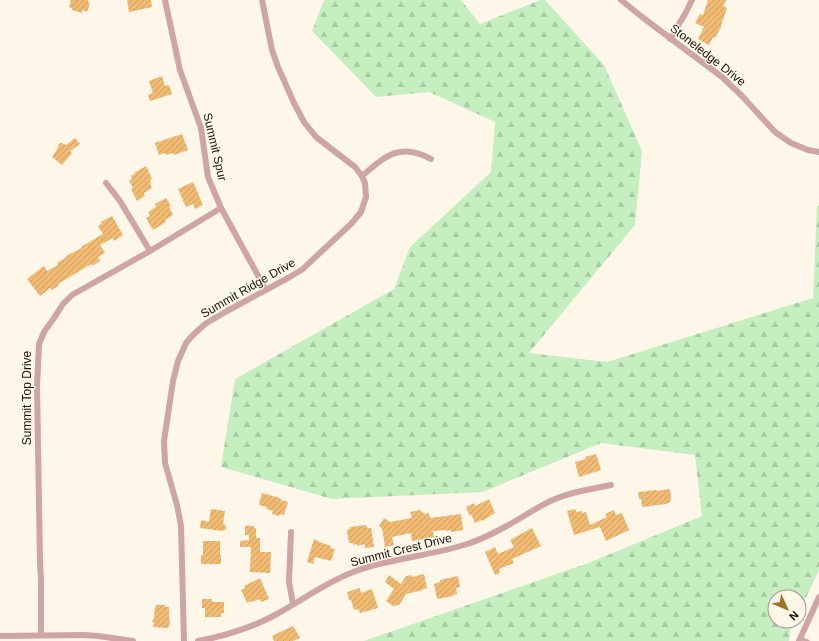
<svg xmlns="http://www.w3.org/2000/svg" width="819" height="641" font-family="Arial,sans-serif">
<defs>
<pattern id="forest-firs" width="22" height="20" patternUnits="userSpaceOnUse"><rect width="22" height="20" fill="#c5efc0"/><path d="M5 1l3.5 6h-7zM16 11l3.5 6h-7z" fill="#a8cca4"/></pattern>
<pattern id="building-hatch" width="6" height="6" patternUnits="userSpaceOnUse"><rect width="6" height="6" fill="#f0ba72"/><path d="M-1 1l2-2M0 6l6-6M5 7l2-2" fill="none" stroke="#cd9f61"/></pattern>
</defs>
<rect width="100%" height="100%" fill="#fef7e9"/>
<path fill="url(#forest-firs)" d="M324,0H461L480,24L540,0H545L604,65L642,151L635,225L529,353L607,362L813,298L817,207L819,206V570L799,612V597H775V621H795L790,631L789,641H364L591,562L702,516L695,455L601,443L483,492L332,499L221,467L235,379L394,289L410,247L491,172L495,122L429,92L376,97L312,31Z"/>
<g fill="url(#building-hatch)">
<path d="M71,0H88V2L90,3L87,12L83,10L82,13L72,10V8L69,7Z"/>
<path d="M127,0H151L152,7L129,12Z"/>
<path d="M708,0H726L723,6L727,8L721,25H722L715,38L713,37L709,45L698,39L704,27L695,23L700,14L703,15Z"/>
<path d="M162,76L165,86L169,85L172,94L150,101L148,95L153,93L149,81Z"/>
<path d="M182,134L188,150L174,155L173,153L166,155L165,153L159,155L155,143Z"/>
<path d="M75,138L80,144L70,151L72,153L62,165L52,157L58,148L59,144L60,143H62L66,145Z"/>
<path d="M146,166L152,179L150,180L151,183L150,184L152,188L144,193L145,196L137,201L131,189L133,188L129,181L132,179L131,176L135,174L134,173Z"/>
<path d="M193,182L203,205L195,209L193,204L186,207L178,189Z"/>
<path d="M166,198L171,206L169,207L173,215L165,220L166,222L153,230L146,218L150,216L148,212L156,207L155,204Z"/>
<path d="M112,216L123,235L114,241L113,238L100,245L105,253L98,257L100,261L92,266L91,264L58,284L59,285L52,290L50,288L40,296L27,279L44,266L47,271L58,265L57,263L67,257L66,256L82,248L81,247L103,234L98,226L102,223L101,222Z"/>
<path d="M596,454L601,470L579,477L575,462L586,459L585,457Z"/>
<path d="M670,489L671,498L670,502L666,504L642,507L641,499H639L638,492L657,490V491Z"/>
<path d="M262,493L280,498L281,500L288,502L284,515L280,514L279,516L272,514L273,511L266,509L267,507L259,505Z"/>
<path d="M489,499L495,513L482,521L481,520L475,523L471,514L469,515L466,507L474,503L475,506Z"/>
<path d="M211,509L225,511L223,523L227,528L223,531L200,528L201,520L209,522Z"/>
<path d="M575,509L576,512L582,511V513L586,512L590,525L607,517L605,514L614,510L616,515L622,513L629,530L606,541L600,527L574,535L567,511Z"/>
<path d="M420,510L425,514L429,513L430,518L461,514L463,530L451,532V530L446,531V530L433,531L434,537L412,541L411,533L392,537L394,545L385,547L382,528L379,526L384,518L390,522L412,518L410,512Z"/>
<path d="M366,525L367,528H371L374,547L365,548V544L357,546V544L353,545V543H349L347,530L350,529V527Z"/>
<path d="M245,526H254V528H256V538H260V552H271L270,573L250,572L251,547H240V541L249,540V535H245Z"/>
<path d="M532,528L541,546L512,559L514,563L499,569L500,573L495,575L485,552L495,547L498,554L514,547L510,540Z"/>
<path d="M314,539L318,541L319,542L331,546L330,548L335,549L331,561L315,557L313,564L307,562Z"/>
<path d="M203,541H220V555H221V564H201V555H203Z"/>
<path d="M424,574L427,588L423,589V590L406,594L399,605L393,606L386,601L394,589L385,582L389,575L401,584L406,576L412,575V577Z"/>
<path d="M458,576L460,587L456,588L457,594L453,595V596L437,599L434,584L440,582V580Z"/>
<path d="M260,578L269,599L261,602L260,599L252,602V601L247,603L241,590L245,588L244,586Z"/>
<path d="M360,588L361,593L372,589L378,608L360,613L358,609L354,610L351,600H349L347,592Z"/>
<path d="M202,599H212V602H224V613H221V617H205V608H202Z"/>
<path d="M156,605H165V607H169V620H170L169,626L168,628L153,627L154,623L152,621L154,619L155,607H156Z"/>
<path d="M293,626L300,638L293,641H274L272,636Z"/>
</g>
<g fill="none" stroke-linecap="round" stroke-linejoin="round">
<path stroke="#cea5a4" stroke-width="3" d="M800,638L808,641"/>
<g stroke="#cea5a4" stroke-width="6">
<path d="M165,0L180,70L201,128L208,177L221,208L266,290"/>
<path d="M621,0L642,17L722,77L742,96L775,132L791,143L808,150L819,152"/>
<path d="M670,39L685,14L692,0"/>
<path d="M362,176C385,156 400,142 431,159"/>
<path d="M106,183L120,201L150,251"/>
<path d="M291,532L290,556L289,582L293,604"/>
<path d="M41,635V581L40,562L37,386L39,344L44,332L54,318L63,304L72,295L150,251L221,208"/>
<path d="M0,636L84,635L98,636L133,641"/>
<path d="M184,641L181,526L177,505L165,463L164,441L173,381L178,361L186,343L192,336L205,324L227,311L288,278L303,269L309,263L351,224L361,212L366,197L365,183L362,176L355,167L316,137L304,122L294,103L278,67L272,50L262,0"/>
<path d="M198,641C225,636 251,628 275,615C299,602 321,586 346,575C383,559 425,557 464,545C478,541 492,534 505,527C522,518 538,506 555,499C573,491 593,489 611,485"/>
<path d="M799,641L819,597"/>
</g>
</g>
<g text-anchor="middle" stroke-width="3" stroke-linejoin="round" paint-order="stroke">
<g font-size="12" fill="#171005" stroke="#fef7e9">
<text transform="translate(708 55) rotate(38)" y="4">Stoneledge Drive</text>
<text transform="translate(215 147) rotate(77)" y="4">Summit Spur</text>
<text transform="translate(248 288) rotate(-30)" y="4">Summit Ridge Drive</text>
<text transform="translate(27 398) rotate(-90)" y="4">Summit Top Drive</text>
<text transform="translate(401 550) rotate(-14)" y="4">Summit Crest Drive</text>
</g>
</g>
<g transform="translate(787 609) rotate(134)"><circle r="19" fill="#fef7e9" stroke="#a29b8e"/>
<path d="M0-3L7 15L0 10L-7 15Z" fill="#a27026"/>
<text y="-6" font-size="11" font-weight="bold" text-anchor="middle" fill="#171005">N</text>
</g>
</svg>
